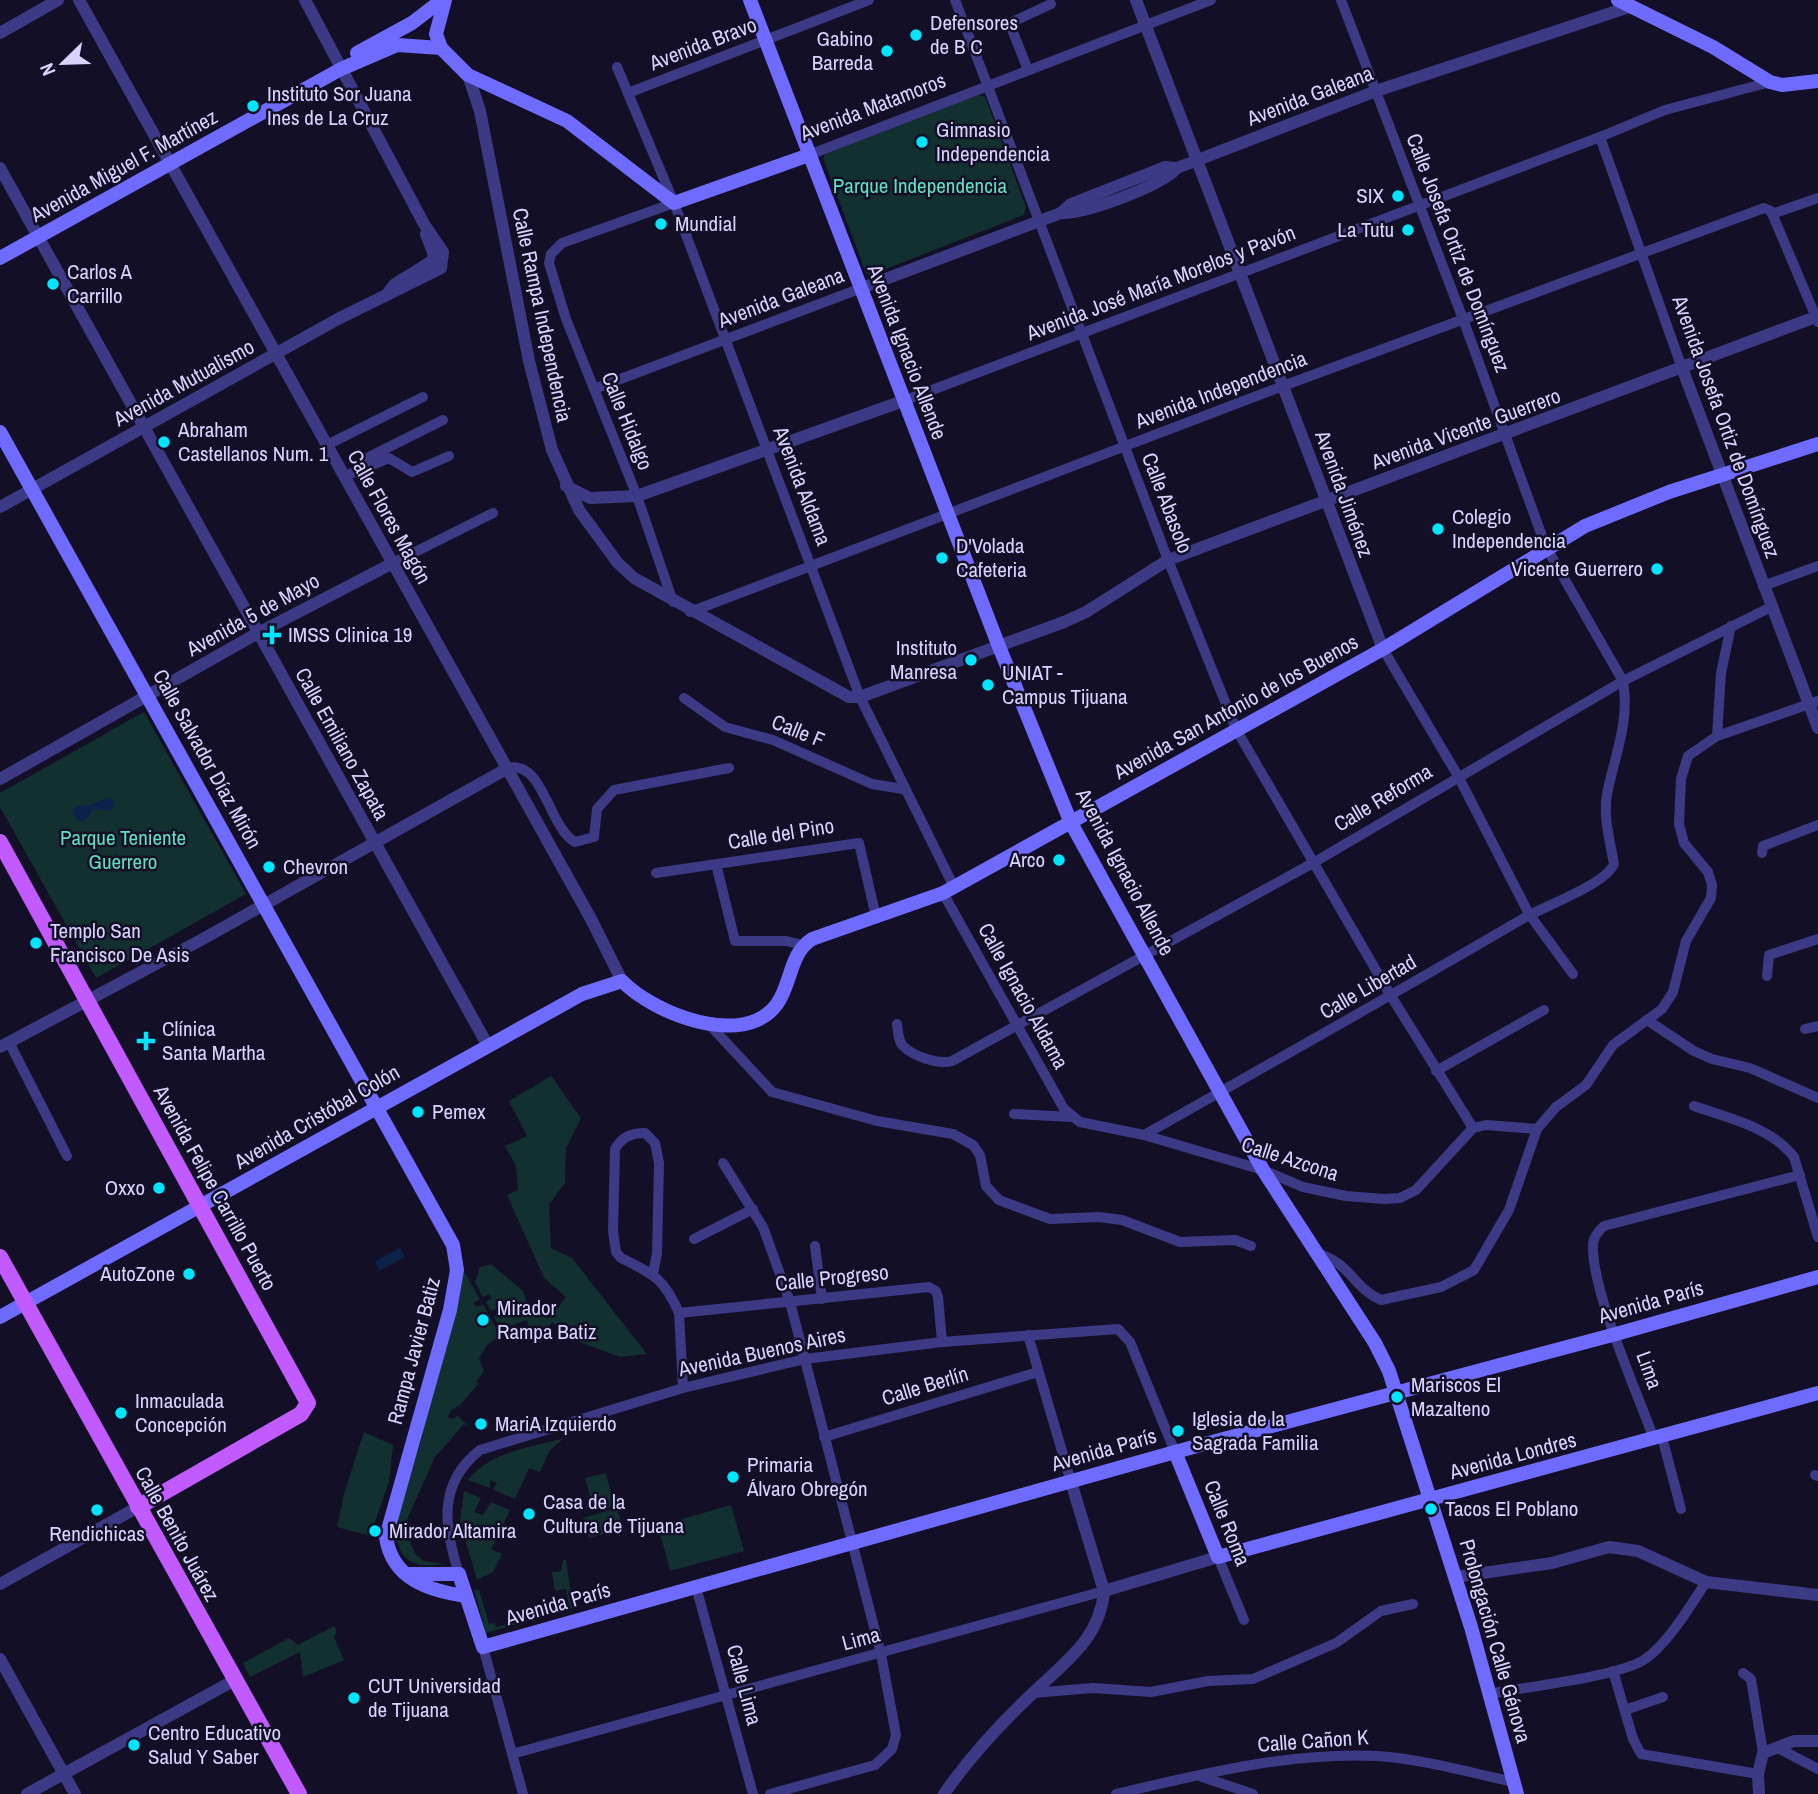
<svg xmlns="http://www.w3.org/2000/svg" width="1818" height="1794" font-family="'Archivo Narrow',sans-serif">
<rect width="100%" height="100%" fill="#130f26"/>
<g fill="#12302f">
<path d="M978,95L985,97L1026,207L1024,215L870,275L866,273L823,158L826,154Z"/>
<path d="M144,712L246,894L96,978L0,807V793Z"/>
<path d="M551,1076L581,1118L566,1148L565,1183L549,1205L551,1248L572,1258L647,1354L620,1357L574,1340L552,1322L548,1329L529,1326L527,1320L501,1329L494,1317L497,1314L495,1309L491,1311L486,1302L492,1298L489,1294L483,1297L475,1282L480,1267L491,1264L523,1291L528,1308L548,1319L566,1297L544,1278L507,1195L518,1190L516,1166L505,1146L527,1136L509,1101Z"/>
<path d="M464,1272L480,1299L474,1303L476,1307L483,1304L488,1313L480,1320L481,1323L491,1319L500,1336L488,1344L479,1358L484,1372L476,1382L478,1384L460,1405L451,1410L448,1417L454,1419L457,1415L468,1426L464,1424L435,1457L408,1517L405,1532L416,1555L424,1561L445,1564C411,1569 396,1560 396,1524L423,1435L420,1433Z"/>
<path d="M364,1432L393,1445L389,1482L370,1536L337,1527L344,1494Z"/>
<path d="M564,1438L550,1450L540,1472L529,1468L515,1499L493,1490L497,1483L490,1480V1488L468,1480C490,1451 530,1448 564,1438Z"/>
<path d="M606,1473L614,1506L594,1511L585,1478Z"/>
<path d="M464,1491L481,1498L474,1512L483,1515L491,1502L510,1510L491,1549L502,1554L493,1572L477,1580L460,1521Z"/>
<path d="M731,1505L744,1551L670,1571L658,1526Z"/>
<path d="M617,1508L623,1529L589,1538L583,1518Z"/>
<path d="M563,1560H566L573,1608L486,1633L474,1590L479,1589L489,1624L495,1623L496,1627L569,1606L566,1589L555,1591L552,1572L561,1571Z"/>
<path d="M334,1626L337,1632L334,1637L344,1660L303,1677L300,1652L250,1677L243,1663L289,1638L298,1645Z"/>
</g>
<g fill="#0c2248">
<path d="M109,797L115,801L112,810C93,812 97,802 85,821L76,820L73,810L77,806L90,805Z"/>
<path d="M400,1248L405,1257L379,1271L375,1261Z"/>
</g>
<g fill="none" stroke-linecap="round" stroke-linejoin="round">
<g stroke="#3d3a85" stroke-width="10">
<path d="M955,0L1168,560L1236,729L1391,996L1473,1128"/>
<path d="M617,67L674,203L860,697L954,887"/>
<path d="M1028,70L1011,27L1012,22L1051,4"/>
<path d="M628,93L869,0"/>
<path d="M1600,137L1682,368"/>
<path d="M809,155L1211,0"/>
<path d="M1772,214L1818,198"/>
<path d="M594,389L859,289"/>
<path d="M903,401L1600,137L1665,110L1770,82"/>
<path d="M327,445L423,397"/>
<path d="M363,460L443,420"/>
<path d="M345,476L389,458L412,472L449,456"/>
<path d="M393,563L493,513"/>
<path d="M1763,586L1818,566"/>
<path d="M673,602L637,496L566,319L549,263L551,254L562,243L674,203"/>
<path d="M690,612L1283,386L1764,208L1771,211L1818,322"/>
<path d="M1383,649L1458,776L1529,914L1573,974"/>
<path d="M684,698L725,727L773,740L872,784L903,789"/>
<path d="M1717,736L1721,673L1731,626"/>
<path d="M508,768C543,759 549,828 575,842L594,837L597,809L614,790L729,768"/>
<path d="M1762,853L1763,846L1818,825"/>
<path d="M716,864L735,941H786L803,945"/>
<path d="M656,873L859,843L876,917"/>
<path d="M943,893L1064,1109L1080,1122L1144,1135L1263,1170L1303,1187L1346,1196L1384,1199L1400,1198L1416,1190L1473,1128"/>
<path d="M1767,976L1769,955L1818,939"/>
<path d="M1647,1020L1694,1051L1712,1059L1750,1068L1818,1098"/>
<path d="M708,1023L772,1092L877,1121L953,1134L973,1145L980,1155L986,1186L999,1200L1050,1219L1099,1217L1122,1220L1180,1242L1235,1240L1251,1246"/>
<path d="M897,1024C898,1031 898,1041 903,1046C913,1056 938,1065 952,1061L1313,863L1623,681L1771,607"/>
<path d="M1805,1029L1818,1026"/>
<path d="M9,1042L67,1156"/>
<path d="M1436,1071L1544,1010"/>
<path d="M1694,1106C1728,1118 1771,1127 1794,1157L1818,1237"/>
<path d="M1014,1114L1071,1117"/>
<path d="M1473,1128L1486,1125L1537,1129"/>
<path d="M1144,1135C1271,1063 1398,992 1524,918C1545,906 1606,884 1614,864C1610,841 1603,817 1607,794C1615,755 1630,721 1623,681L1546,547L1463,319L1341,0"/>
<path d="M723,1163L763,1227L790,1302L881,1654L896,1735L892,1749L875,1765L770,1794"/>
<path d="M694,1239L753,1209"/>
<path d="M815,1246L822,1299"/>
<path d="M1314,1252C1352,1263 1352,1287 1381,1300L1441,1287L1474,1270L1509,1210L1537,1129L1556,1107L1586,1085L1613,1045L1662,1009L1673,992L1686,941L1711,898L1712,885L1708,872L1684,843L1679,824L1681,779L1688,756L1717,736L1818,701"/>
<path d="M653,1273L657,1254L659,1163L655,1143L645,1133C631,1133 622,1137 615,1149L613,1231L616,1252L621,1258C653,1274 664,1278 679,1313L683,1388"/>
<path d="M679,1313L929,1287L936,1291L938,1297L942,1342"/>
<path d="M1028,1335L1071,1482"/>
<path d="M824,1437L1038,1372"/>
<path d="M1662,1437L1681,1509"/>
<path d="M1654,1439C1637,1392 1591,1290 1593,1244C1594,1236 1598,1231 1604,1226L1800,1175"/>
<path d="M1815,1475L1818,1476"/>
<path d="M1218,1557L1244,1620"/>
<path d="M459,1574C444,1527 437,1484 480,1450L683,1388L805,1359L942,1342L1118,1329L1130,1342L1175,1452"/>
<path d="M696,1587L753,1794"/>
<path d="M483,1647L523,1794"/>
<path d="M1613,1671L1633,1739L1641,1754L1758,1774"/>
<path d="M1743,1673L1751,1679L1763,1753"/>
<path d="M1032,1693L1093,1688L1151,1692L1208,1681L1253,1679L1336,1643L1381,1611L1413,1604"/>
<path d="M1489,1694C1525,1687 1614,1677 1642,1661C1666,1647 1691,1605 1706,1582"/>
<path d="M1625,1710L1663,1697"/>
<path d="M1776,1747L1818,1769"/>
<path d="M512,1754L1104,1591"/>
<path d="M1202,1777L1253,1794"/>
<path d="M1116,1794C1201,1774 1289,1752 1376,1756C1418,1758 1472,1773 1514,1782"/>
</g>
<g stroke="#3d3a85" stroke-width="12">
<path d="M79,0L591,919L622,981"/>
<path d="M1136,0L1383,649"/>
<path d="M0,33L58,0"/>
<path d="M468,75L480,111L529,361L552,450L579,510L617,562L634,578L849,697H860L1064,622L1086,612L1168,560L1818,316"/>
<path d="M0,168L487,1044"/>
<path d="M1061,213C1085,214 1161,186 1177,168"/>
<path d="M859,289L1061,213L1071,204L1165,167L1177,168L1376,91L1629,7"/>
<path d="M388,293L395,284L432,261L434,255L426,234"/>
<path d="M1682,368L1818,728"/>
<path d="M566,486L590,498L637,496L903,401"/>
<path d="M0,507L338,319L441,268L443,252L424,224L305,0"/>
<path d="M0,779L258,633L393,563"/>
<path d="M0,1047L201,940L508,768"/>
<path d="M1455,1577L1552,1563L1609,1547L1638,1551L1706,1582L1818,1595"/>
<path d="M0,1584L138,1507"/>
<path d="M1104,1591L1218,1557"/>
<path d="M0,1659L75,1794"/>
<path d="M27,1794L233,1681"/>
<path d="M944,1794C969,1758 1001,1723 1033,1693C1065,1662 1100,1639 1104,1591L1071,1482"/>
<path d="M1759,1794L1758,1774L1763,1753L1794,1741H1818"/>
</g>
<g stroke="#6f6bff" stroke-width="14">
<path d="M750,0L998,644L1071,823L1263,1170L1375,1343L1389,1371L1471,1627L1517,1794"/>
<path d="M1618,0L1713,47L1770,82L1782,85L1818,81"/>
<path d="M441,48L436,34L445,0"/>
<path d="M357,53L412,23L442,0"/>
<path d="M0,258L341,69L397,45L441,48L468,75L567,121L674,203L809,155"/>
<path d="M0,432L453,1245L457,1270L450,1310L386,1537C392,1579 429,1591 466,1596"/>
<path d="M0,1317L582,994L622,981C653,1013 744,1050 777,1004C792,983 789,954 812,939L943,893L1383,649L1585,526L1669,492L1818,444"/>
<path d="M1175,1452L1218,1557L1818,1393"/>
<path d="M407,1574H459L483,1647L1175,1452L1616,1334L1818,1277"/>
</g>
<g stroke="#c25bff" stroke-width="16">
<path d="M0,842L308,1403L301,1414L138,1507"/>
<path d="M0,1257L299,1794"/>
</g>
</g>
<g fill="#00e5ff" stroke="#130f26" stroke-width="2.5">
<circle cx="916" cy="35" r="7"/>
<circle cx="887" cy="51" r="7"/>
<circle cx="253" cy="106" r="7"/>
<circle cx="922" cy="142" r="7"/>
<circle cx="1398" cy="196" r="7"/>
<circle cx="661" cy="224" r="7"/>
<circle cx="1408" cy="230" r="7"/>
<circle cx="53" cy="284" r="7"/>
<circle cx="164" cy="442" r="7"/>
<circle cx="1438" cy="529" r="7"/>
<circle cx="942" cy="558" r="7"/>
<circle cx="1657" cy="569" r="7"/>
<path d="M268.5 624.5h7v7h7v7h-7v7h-7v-7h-7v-7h7z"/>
<circle cx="971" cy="660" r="7"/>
<circle cx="988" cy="685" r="7"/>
<circle cx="1059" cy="860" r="7"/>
<circle cx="269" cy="867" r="7"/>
<circle cx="36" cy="943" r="7"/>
<path d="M142.5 1030.5h7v7h7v7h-7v7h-7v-7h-7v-7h7z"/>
<circle cx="418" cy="1112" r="7"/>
<circle cx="159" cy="1188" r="7"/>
<circle cx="189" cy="1274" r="7"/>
<circle cx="483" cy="1320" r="7"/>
<circle cx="1397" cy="1397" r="7"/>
<circle cx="121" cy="1413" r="7"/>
<circle cx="481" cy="1424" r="7"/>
<circle cx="1178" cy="1431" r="7"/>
<circle cx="733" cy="1477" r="7"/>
<circle cx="1431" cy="1509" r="7"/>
<circle cx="97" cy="1510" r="7"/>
<circle cx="529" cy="1514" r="7"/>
<circle cx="375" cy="1531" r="7"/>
<circle cx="354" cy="1698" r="7"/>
<circle cx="134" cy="1745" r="7"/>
</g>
<g text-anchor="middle" stroke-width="5" stroke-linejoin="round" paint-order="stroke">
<g font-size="21" fill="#d9d4ff" stroke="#130f26" text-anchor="start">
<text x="930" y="30">Defensores<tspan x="930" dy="24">de B C</tspan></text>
<text x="873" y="46" text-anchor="end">Gabino<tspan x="873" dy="24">Barreda</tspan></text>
<text x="267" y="101">Instituto Sor Juana<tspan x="267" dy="24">Ines de La Cruz</tspan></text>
<text x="936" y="137">Gimnasio<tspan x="936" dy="24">Independencia</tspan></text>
<text x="1384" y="203" text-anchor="end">SIX</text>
<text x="675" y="231">Mundial</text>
<text x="1394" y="237" text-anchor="end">La Tutu</text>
<text x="67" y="279">Carlos A<tspan x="67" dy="24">Carrillo</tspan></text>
<text x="178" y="437">Abraham<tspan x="178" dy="24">Castellanos Num. 1</tspan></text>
<text x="1452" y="524">Colegio<tspan x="1452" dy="24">Independencia</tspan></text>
<text x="956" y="553">D'Volada<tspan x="956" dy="24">Cafeteria</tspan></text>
<text x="1643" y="576" text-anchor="end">Vicente Guerrero</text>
<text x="288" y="642">IMSS Clinica 19</text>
<text x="957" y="655" text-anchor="end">Instituto<tspan x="957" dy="24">Manresa</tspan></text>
<text x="1002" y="680">UNIAT -<tspan x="1002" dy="24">Campus Tijuana</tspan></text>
<text x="1045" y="867" text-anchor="end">Arco</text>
<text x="283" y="874">Chevron</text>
<text x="50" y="938">Templo San<tspan x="50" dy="24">Francisco De Asis</tspan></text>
<text x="162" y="1036">Clínica<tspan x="162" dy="24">Santa Martha</tspan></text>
<text x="432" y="1119">Pemex</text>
<text x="145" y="1195" text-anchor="end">Oxxo</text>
<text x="175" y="1281" text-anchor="end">AutoZone</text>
<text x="497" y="1315">Mirador<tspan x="497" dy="24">Rampa Batiz</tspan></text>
<text x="1411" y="1392">Mariscos El<tspan x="1411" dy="24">Mazalteno</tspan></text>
<text x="135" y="1408">Inmaculada<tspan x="135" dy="24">Concepción</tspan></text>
<text x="1192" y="1426">Iglesia de la<tspan x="1192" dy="24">Sagrada Familia</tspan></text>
<text x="495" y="1431">MariA Izquierdo</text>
<text x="747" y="1472">Primaria<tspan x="747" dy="24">Álvaro Obregón</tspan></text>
<text x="543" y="1509">Casa de la<tspan x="543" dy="24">Cultura de Tijuana</tspan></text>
<text x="1445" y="1516">Tacos El Poblano</text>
<text x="389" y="1538">Mirador Altamira</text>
<text x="97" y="1541" text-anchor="middle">Rendichicas</text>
<text x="368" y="1693">CUT Universidad<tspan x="368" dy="24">de Tijuana</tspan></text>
<text x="148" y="1740">Centro Educativo<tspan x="148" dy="24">Salud Y Saber</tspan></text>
</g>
<g font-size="21" fill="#d9d4ff" stroke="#130f26">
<text transform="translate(703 44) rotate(-21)" y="7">Avenida Bravo</text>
<text transform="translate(1310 96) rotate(-21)" y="7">Avenida Galeana</text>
<text transform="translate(873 107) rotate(-21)" y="7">Avenida Matamoros</text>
<text transform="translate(124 166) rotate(-29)" y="7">Avenida Miguel F. Martínez</text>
<text transform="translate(1458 253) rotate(69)" y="7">Calle Josefa Ortiz de Domínguez</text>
<text transform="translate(1161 283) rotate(-21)" y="7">Avenida José María Morelos y Pavón</text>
<text transform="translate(781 298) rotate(-21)" y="7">Avenida Galeana</text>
<text transform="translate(542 315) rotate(78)" y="7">Calle Rampa Independencia</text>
<text transform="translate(907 352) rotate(69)" y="7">Avenida Ignacio Allende</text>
<text transform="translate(184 383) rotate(-29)" y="7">Avenida Mutualismo</text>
<text transform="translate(1221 390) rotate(-21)" y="7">Avenida Independencia</text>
<text transform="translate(627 421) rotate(68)" y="7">Calle Hidalgo</text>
<text transform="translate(1726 427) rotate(70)" y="7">Avenida Josefa Ortiz de Domínguez</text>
<text transform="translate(1466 429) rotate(-20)" y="7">Avenida Vicente Guerrero</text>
<text transform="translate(802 486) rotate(69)" y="7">Avenida Aldama</text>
<text transform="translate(1344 494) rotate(70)" y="7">Avenida Jiménez</text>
<text transform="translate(1167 503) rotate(69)" y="7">Calle Abasolo</text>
<text transform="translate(389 517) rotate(61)" y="7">Calle Flores Magón</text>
<text transform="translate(253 615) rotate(-29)" y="7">Avenida 5 de Mayo</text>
<text transform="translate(1236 707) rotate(-29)" y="7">Avenida San Antonio de los Buenos</text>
<text transform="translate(798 731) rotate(22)" y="7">Calle F</text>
<text transform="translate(342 744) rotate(61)" y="7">Calle Emiliano Zapata</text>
<text transform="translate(207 759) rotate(61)" y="7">Calle Salvador Díaz Mirón</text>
<text transform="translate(1383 798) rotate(-31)" y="7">Calle Reforma</text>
<text transform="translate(781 834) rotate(-9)" y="7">Calle del Pino</text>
<text transform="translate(1125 872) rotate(62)" y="7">Avenida Ignacio Allende</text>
<text transform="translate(1368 987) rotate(-30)" y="7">Calle Libertad</text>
<text transform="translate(1023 996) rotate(61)" y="7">Calle Ignacio Aldama</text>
<text transform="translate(317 1117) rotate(-30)" y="7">Avenida Cristóbal Colón</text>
<text transform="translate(1290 1159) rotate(18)" y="7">Calle Azcona</text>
<text transform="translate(215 1188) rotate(61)" y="7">Avenida Felipe Carrillo Puerto</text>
<text transform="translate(832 1278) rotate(-6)" y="7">Calle Progreso</text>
<text transform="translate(1651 1302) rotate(-16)" y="7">Avenida París</text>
<text transform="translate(414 1351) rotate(-75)" y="7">Rampa Javier Batiz</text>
<text transform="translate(762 1352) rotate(-12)" y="7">Avenida Buenos Aires</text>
<text transform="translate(1649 1370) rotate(70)" y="7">Lima</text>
<text transform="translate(925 1386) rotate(-17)" y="7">Calle Berlín</text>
<text transform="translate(1104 1450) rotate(-16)" y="7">Avenida París</text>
<text transform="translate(1513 1456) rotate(-15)" y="7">Avenida Londres</text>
<text transform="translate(1227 1523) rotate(68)" y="7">Calle Roma</text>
<text transform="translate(177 1534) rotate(61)" y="7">Calle Benito Juárez</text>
<text transform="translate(558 1604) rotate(-16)" y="7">Avenida París</text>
<text transform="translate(861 1639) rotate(-15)" y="7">Lima</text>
<text transform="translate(1495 1641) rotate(74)" y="7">Prolongación Calle Génova</text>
<text transform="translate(744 1685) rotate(75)" y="7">Calle Lima</text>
<text transform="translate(1313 1741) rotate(-4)" y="7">Calle Cañon K</text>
</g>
<g font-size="21" fill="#5fe0c0" stroke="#130f26">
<text x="920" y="193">Parque Independencia</text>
<text x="123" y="845">Parque Teniente<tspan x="123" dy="24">Guerrero</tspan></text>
</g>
</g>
<g transform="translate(63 63) rotate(247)" stroke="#130f26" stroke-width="5" paint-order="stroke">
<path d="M0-5L12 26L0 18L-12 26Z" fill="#d9d4ff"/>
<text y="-10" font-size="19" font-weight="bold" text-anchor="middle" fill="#d9d4ff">N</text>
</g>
</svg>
